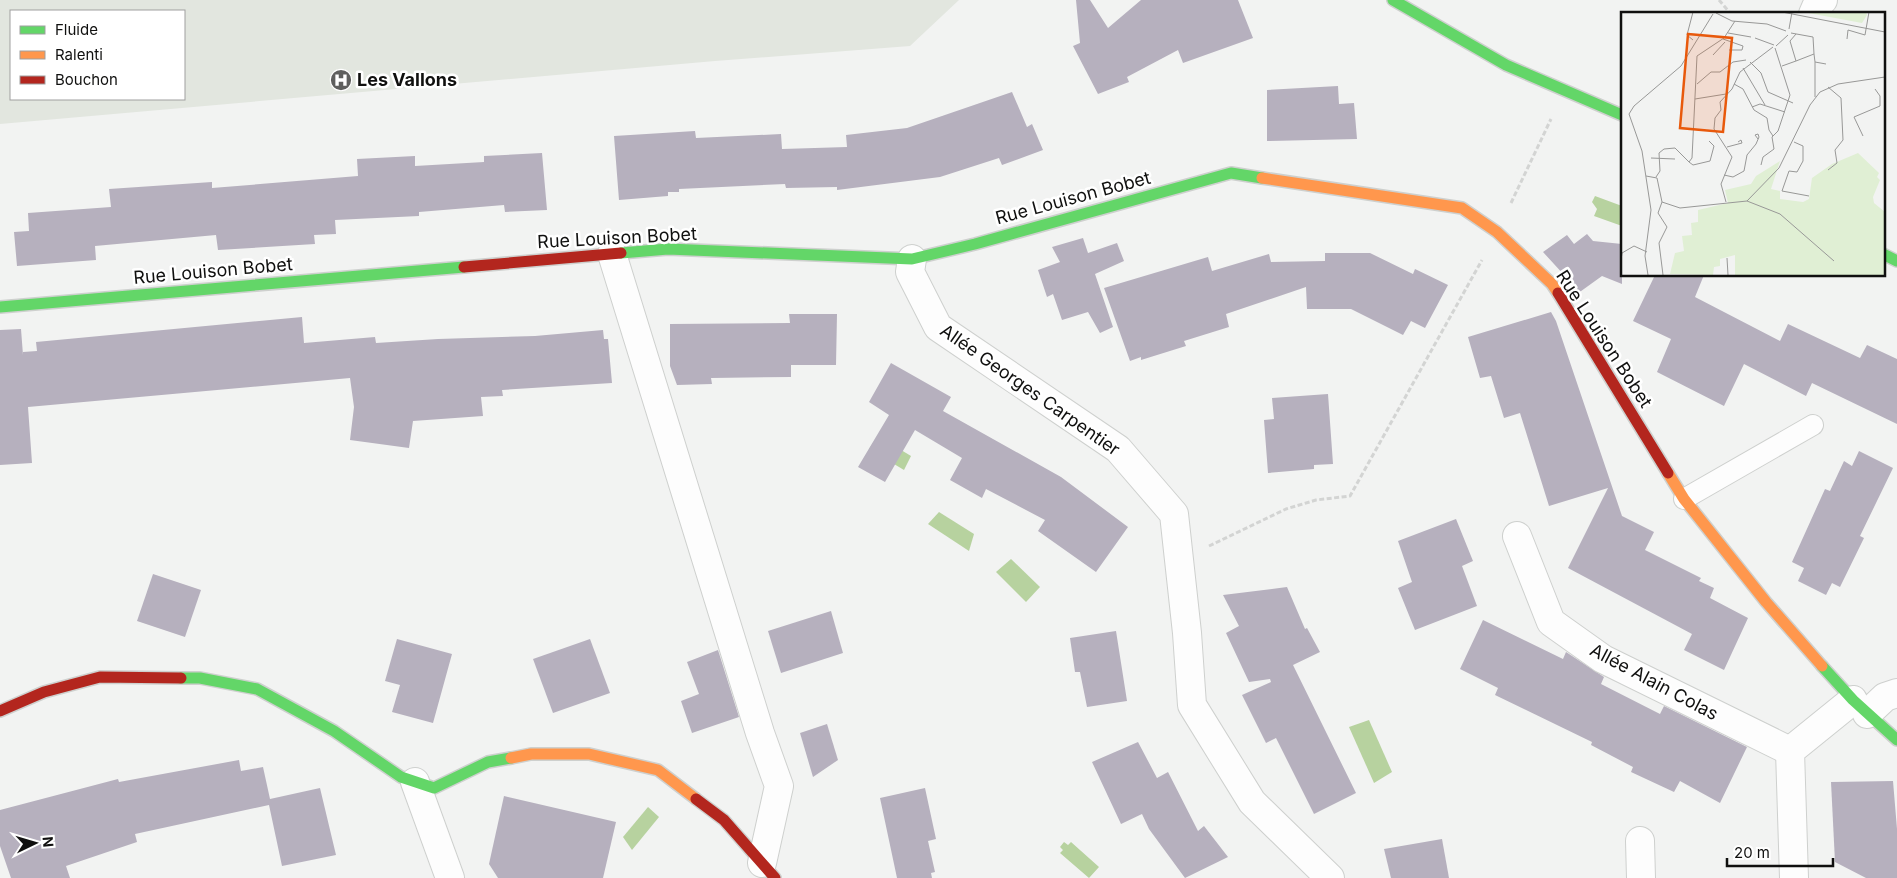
<svg xmlns="http://www.w3.org/2000/svg" width="1897" height="878" font-family="Inter,sans-serif">
<rect width="100%" height="100%" fill="#f2f3f2"/>
<path fill="#e2e6df" fill-rule="evenodd" d="M0,0H959L910,46L715,61L0,124ZM11,11H184V99H11Z"/>
<g fill="#b7d29f">
<path d="M1595,196L1622,206V226L1594,216L1597,209L1592,202Z"/>
<path d="M878,436L911,456L904,470L869,449Z"/>
<path d="M939,512L974,534L969,551L928,524Z"/>
<path d="M1011,559L1040,587L1026,602L996,572Z"/>
<path d="M1369,720L1392,772L1374,783L1349,727Z"/>
<path d="M648,807L659,817L632,850L623,837Z"/>
<path d="M1064,842L1068,845L1071,842L1099,867L1089,878L1060,853L1063,850L1060,847Z"/>
</g>
<g fill="#b6b0be">
<path d="M1076,0H1090L1108,28L1141,0H1238L1253,38L1183,63L1178,50L1127,77L1129,82L1098,94L1073,46L1080,43Z"/>
<path d="M1338,86L1339,104L1354,103L1357,139L1267,141V90Z"/>
<path d="M1012,92L1027,127L1032,124L1043,150L1002,165L999,158L940,177L837,190V187L786,188L785,184L679,189V192H668V196L619,200L614,136L695,131L696,138L781,134L782,149L847,147L846,135L907,128Z"/>
<path d="M542,153L547,210L505,212L504,205L419,212V216L335,220L336,234L314,235L315,244L218,250L216,235L95,246L96,260L17,266L14,232L29,231L28,213L111,207L109,189L212,182V188L358,176L357,159L415,156V166L484,162V156Z"/>
<path d="M1587,234L1593,241L1622,244V284L1602,276L1577,294L1565,276L1543,252L1567,235L1574,244Z"/>
<path d="M1083,238L1088,253L1117,243L1124,261L1095,274L1113,327L1100,333L1088,312L1062,320L1053,294L1047,297L1038,270L1060,262L1052,247Z"/>
<path d="M1325,253H1370L1413,274L1415,269L1448,285L1425,328L1411,321L1403,335L1351,309H1307L1306,287L1226,314L1229,327L1184,341L1186,346L1141,360V357L1130,361L1104,288L1208,257L1212,271L1269,254L1271,262L1325,261Z"/>
<path d="M1655,275H1704L1695,297L1780,341L1788,324L1860,358L1867,345L1897,359V424L1812,383L1806,396L1744,364L1724,406L1657,372L1671,339L1633,321Z"/>
<path d="M1551,312L1556,321L1622,516L1654,532L1645,550L1701,578L1699,581L1714,588L1710,598L1748,618L1724,670L1684,650L1692,634L1568,568L1608,488L1549,506L1520,413L1504,418L1491,376L1480,378L1468,337Z"/>
<path d="M789,314H837L836,365H791V377L711,378L712,384L677,385L670,366V324L790,323Z"/>
<path d="M302,317L304,343L375,337L376,343L438,339L535,336L603,330L604,339H608L612,383L502,390L503,396L481,397L483,416L413,421L409,448L350,440L354,407L350,378L28,407L32,463L0,465V330L21,329L23,355V352L37,351L36,342Z"/>
<path d="M891,363L951,397L943,411L1061,477L1128,527L1096,572L1038,531L1045,520L986,489L982,498L950,480L962,458L915,430L885,482L858,467L889,415L869,402Z"/>
<path d="M1328,394L1333,464L1314,465V469L1268,473L1264,420L1274,419L1272,398Z"/>
<path d="M1859,451L1893,468L1860,536L1864,538L1840,587L1832,583L1826,595L1798,581L1804,568L1792,562L1825,489L1830,491L1844,461L1852,466Z"/>
<path d="M1456,519L1473,561L1462,566L1477,606L1415,630L1398,588L1412,582L1398,541Z"/>
<path d="M153,574L201,590L185,637L137,621Z"/>
<path d="M1287,587L1305,629L1307,628L1320,652L1293,665L1356,793L1314,814L1276,738L1266,743L1242,695L1271,682L1270,679L1249,682L1226,633L1239,626L1223,595Z"/>
<path d="M831,611L843,653L781,673L768,631Z"/>
<path d="M1483,620L1563,659L1566,652L1604,677L1601,684L1660,714L1664,706L1747,747L1720,803L1680,781L1674,792L1631,772L1633,767L1591,745L1592,742L1495,695L1498,688L1460,669Z"/>
<path d="M1116,631L1127,701L1087,707L1080,672H1075L1070,638Z"/>
<path d="M397,639L452,654L433,723L392,712L400,685L385,681Z"/>
<path d="M590,639L610,693L553,713L533,659Z"/>
<path d="M718,650L739,717L692,733L681,701L699,694L687,662Z"/>
<path d="M827,724L838,760L813,777L800,733Z"/>
<path d="M1138,742L1157,778L1168,772L1198,831L1204,826L1228,857L1185,878L1149,829L1142,814L1121,824L1092,762Z"/>
<path d="M239,760L241,771L263,767L270,799L320,788L336,855L282,866L269,805L135,834L137,842L66,866L70,878H11L0,846V810L118,779L119,782Z"/>
<path d="M1893,781L1897,829V878H1866L1835,862L1831,782Z"/>
<path d="M925,788L936,839L928,841L935,872L931,873L932,878H897L880,798Z"/>
<path d="M504,796L616,822L603,878H498L489,864Z"/>
<path d="M1442,839L1449,878H1391L1384,849Z"/>
</g>
<g fill="none" stroke-linecap="round" stroke-linejoin="round">
<g stroke="#ced0ce" stroke-width="22">
<path id="lane" d="M1684,499L1813,425"/>
</g>
<g stroke="#ced0ce" stroke-width="30">
<g id="street">
<path d="M1813,14L1816,7L1823,0"/>
<path d="M612,254L760,733L779,786L762,863"/>
<path d="M912,259L910,272L938,327L1118,449L1174,514L1187,633L1192,705L1252,802L1330,878"/>
<path d="M1517,536L1551,622L1603,659L1790,751"/>
<path d="M1867,714L1885,697L1897,693"/>
<path d="M415,782L450,878"/>
<path d="M1640,841L1641,878"/>
<path d="M1794,878L1790,751L1853,700"/>
</g>
</g>
<g stroke="#ced0ce" stroke-width="14">
<g id="fast">
<path d="M1393,0L1506,65L1622,115"/>
<path d="M621,253L668,249L912,259L975,244L1231,173L1262,178"/>
<path d="M1883,254L1897,261"/>
<path d="M0,307L464,267"/>
<path d="M1822,666L1853,700L1897,740"/>
<path d="M181,678H200L257,689L334,731L401,777L434,788L488,762L511,758"/>
</g>
</g>
<g stroke="#ced0ce" stroke-width="14">
<g id="slow">
<path d="M1262,178L1462,208L1497,232L1552,284L1558,293"/>
<path d="M1668,473L1684,499L1766,602L1822,666"/>
<path d="M511,758L531,754H589L658,770L696,799"/>
</g>
</g>
<g stroke="#ced0ce" stroke-width="14">
<g id="jam">
<path d="M464,267L621,253"/>
<path d="M1558,293L1668,473"/>
<path d="M0,711L44,692L100,677L181,678"/>
<path d="M696,799L724,820L775,878"/>
</g>
</g>
<g stroke="#d3d4d3" stroke-width="3" stroke-dasharray="5 2.5" stroke-linecap="butt">
<path d="M1719,0L1731,14"/>
<path d="M1511,203L1551,119"/>
<path d="M1209,546L1286,509L1316,500L1350,496L1482,260"/>
</g>
<use href="#lane" stroke="#fdfdfd" stroke-width="20"/>
<use href="#street" stroke="#fdfdfd" stroke-width="28"/>
<use href="#fast" stroke="#63d668" stroke-width="11"/>
<use href="#slow" stroke="#ff974d" stroke-width="11"/>
<use href="#jam" stroke="#b3261e" stroke-width="11"/>
</g>
<defs>
<g id="hospital-disc" transform="scale(1.125)"><circle r="9.5" fill="#5f5f5e" stroke="#fff"/><path d="M-5-5h3v3.5h4V-5h3V5h-3V1.5h-4V5h-3Z" fill="#fff"/></g>
</defs>
<g fill-rule="evenodd">
<use href="#hospital-disc" x="341" y="80"/>
</g>
<g text-anchor="middle" stroke-width="5" stroke-linejoin="round" paint-order="stroke">
<g font-size="18" font-weight="bold" fill="#10100f" stroke="#fff" text-anchor="start">
<text x="357" y="86">Les Vallons</text>
</g>
<g font-size="18" fill="#10100f" stroke="#fff">
<text transform="translate(1073 198) rotate(-15)" y="6">Rue Louison Bobet</text>
<text transform="translate(617 238) rotate(-3)" y="6">Rue Louison Bobet</text>
<text transform="translate(213 271) rotate(-5)" y="6">Rue Louison Bobet</text>
<text transform="translate(1604 339) rotate(57)" y="6">Rue Louison Bobet</text>
<text transform="translate(1030 390) rotate(35)" y="6">Allée Georges Carpentier</text>
<text transform="translate(1654 682) rotate(28)" y="6">Allée Alain Colas</text>
</g>
</g>
<g transform="translate(1621 12)">
<rect width="264" height="264" fill="#f2f3f2"/>
<path d="M182,0H245L246,3L241,11ZM237,141L258,161L256,165L259,168L252,185L253,191L264,200V263H114V243L99,247V254L93,255L92,263L49,262L54,241L63,239L61,224L71,223L70,211L77,210V198L107,191L104,178L130,172L135,164L159,149L150,177L159,179V187L182,190L188,187L191,166L211,152Z" fill="#e0efd4"/>
<path fill="none" stroke="#989897" stroke-width="1" d="M161,0L264,20M95,1L111,9L146,12L165,19M168,17L171,0M107,21L130,25M170,21L192,25L193,42M134,26L153,33M102,27L122,34L121,38H108M226,27L227,18L244,23L248,0M72,28L66,23L72,0M155,34L167,23M92,43L104,30M175,49L193,42L194,50L205,52M129,50L140,61L147,80L172,91M161,54L175,49L169,29L175,22M122,56L144,93M76,72L90,60H99L112,50L125,48M113,72L122,77L133,98L146,106L148,118L152,124M207,75L220,86L222,128L214,138L216,151L207,158M194,85V50M74,87L105,82M131,95L139,92L164,100M242,124L233,105L259,94V84L254,77M173,130L182,134V149L176,160L168,159L161,179L188,184M106,135L121,131L120,128L117,130M30,146L54,147M68,150L72,153L89,149L93,134L88,129M140,153L142,145L153,137L151,125L157,119L169,83L154,36M103,163L112,165L123,159L126,143L135,132L138,125L137,122L134,123L137,127M25,164L36,166L41,190L59,196L126,189L159,202L213,249M35,165L39,159L38,141L43,137L54,136L68,150L71,146L76,44L103,26L114,9M126,189L158,156L189,93L199,80L217,72L264,65M41,190L37,201L46,215L38,231L42,263M105,190L100,172L111,145L93,117L94,106L100,98L99,90L111,77L119,60L152,35M106,246L107,263M0,248L1,241L13,234L26,240M27,263L24,244L30,198L21,139L8,102L13,94L60,54L92,2"/>
<path fill="#e8590c" fill-opacity="0.15" stroke="#e8590c" stroke-width="2.5" d="M67,22L111,26L102,120L59,116Z"/>
<rect width="264" height="264" fill="none" stroke="#10100f" stroke-width="2.5"/>
</g>
<rect x="10" y="10" width="175" height="90" fill="#ffffff" stroke="#9f9f9f"/>
<rect x="20" y="26" width="25" height="8" fill="#63d668" stroke="#9f9f9f"/>
<text x="55" y="35" font-size="15" fill="#10100f">Fluide</text>
<rect x="20" y="51" width="25" height="8" fill="#ff974d" stroke="#9f9f9f"/>
<text x="55" y="60" font-size="15" fill="#10100f">Ralenti</text>
<rect x="20" y="76" width="25" height="8" fill="#b3261e" stroke="#9f9f9f"/>
<text x="55" y="85" font-size="15" fill="#10100f">Bouchon</text>
<g transform="translate(35 843) rotate(85)" stroke="#ffffff" stroke-width="4" paint-order="stroke">
<path d="M0-4L9 19L0 12L-9 19Z" fill="#10100f"/>
<text y="-8" font-size="14" font-weight="bold" text-anchor="middle" fill="#10100f">N</text>
</g>
<path d="M1727 858v8h106v-8" fill="none" stroke="#10100f" stroke-width="2.5"/>
<text x="1734" y="858" font-size="15" fill="#10100f" stroke="#ffffff" stroke-width="4" paint-order="stroke">20 m</text>
</svg>
